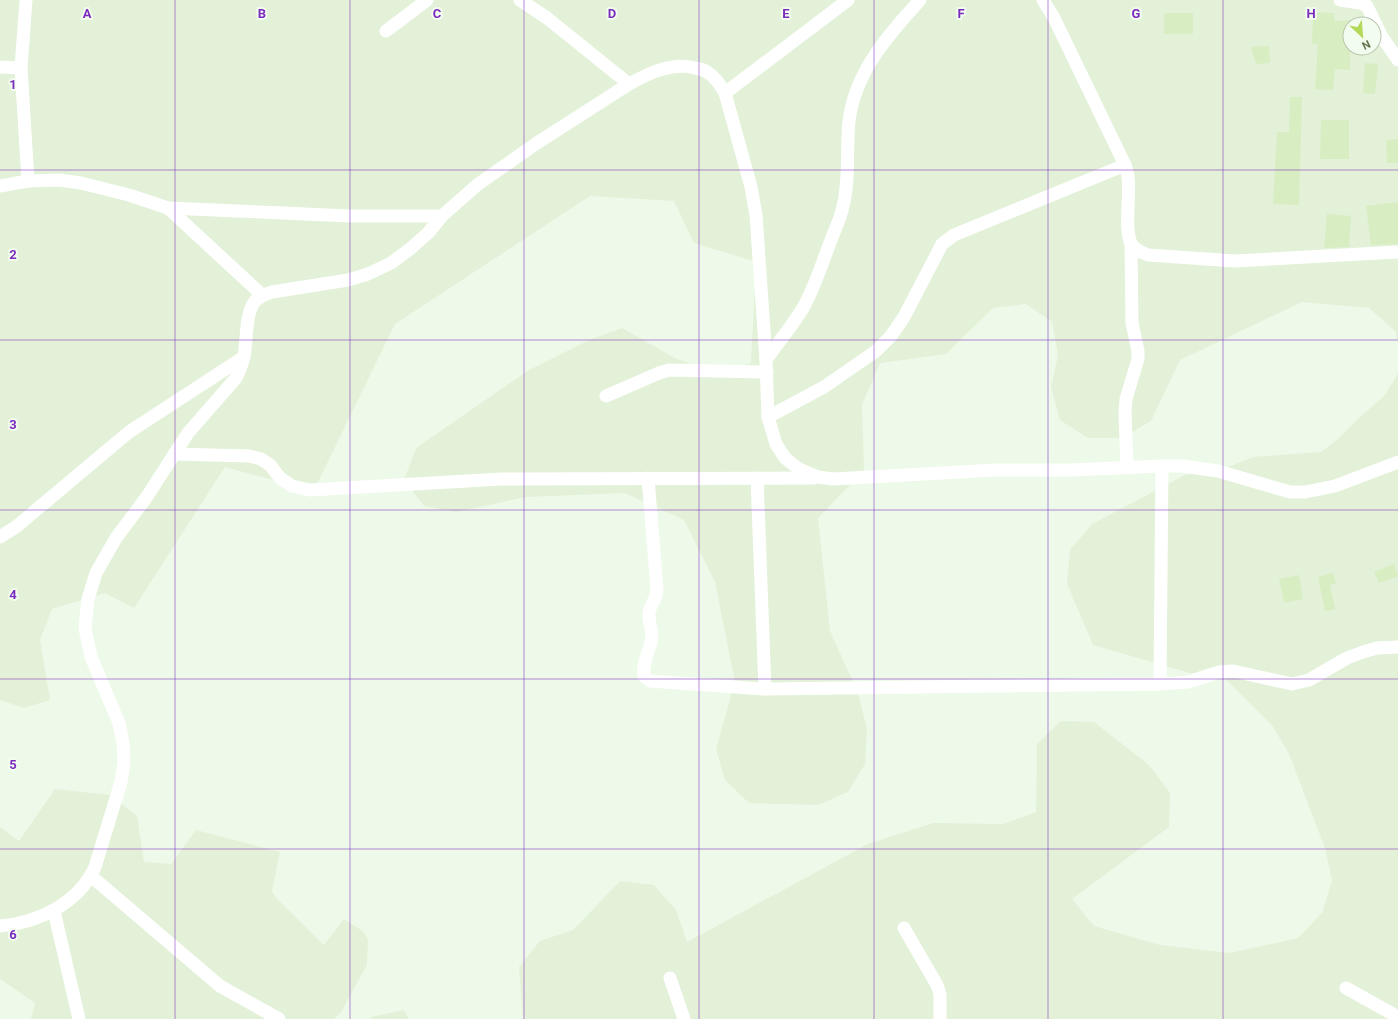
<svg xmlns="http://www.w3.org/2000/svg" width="1398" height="1019" font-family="Roboto,sans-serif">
<rect width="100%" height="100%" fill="#eefae9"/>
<g fill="#e2f1d8" fill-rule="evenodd">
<path d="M0,0H1398V342L1395,331L1369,308L1302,302L1180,360L1151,421L1122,438H1088L1060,420L1051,387L1058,355L1052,322L1026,304L993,308L946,354L880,363L862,405L864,471L818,518L830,631L858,693L867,729L865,764L848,792L818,805L749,803L725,780L716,749L735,682L715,582L684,520L625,493L526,497L456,512L424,506L404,480L416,448L529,370L589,340L622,328L675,358L722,376L751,363L756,262L694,243L674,201L590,196L395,324L316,486L310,490L225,467L134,608L105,593L52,609L40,640L50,700L24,708L0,700ZM1350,24H1374V48H1350Z"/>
<path d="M1398,373V1019H523L519,967L540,941L573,930L620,881L654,885L676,910L687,942L868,844L933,823L1003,824L1036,812L1037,744L1061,721L1094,722L1149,765L1170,793L1169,827L1072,899L1094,926L1160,945L1230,953L1298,938L1322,913L1332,881L1325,848L1289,754L1272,725L1219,672L1204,677L1093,645L1067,584L1070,550L1092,524L1185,475L1218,471L1253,457L1321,452L1338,439L1360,417L1385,395Z"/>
<path d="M55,789L110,795L137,816L144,862L171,864L196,830L280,852L272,891L276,898L324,945L344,919L364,932L368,940L367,965L341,1012L334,1019H31L35,1003L0,979V827L19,841Z"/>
<path d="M404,1010L409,1019H371V1017Z"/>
</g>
<g fill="#d9edc3">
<path d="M1313,12L1334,13V21L1350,20V70L1335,69L1333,90L1315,89L1318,44H1312Z"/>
<rect x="1164" y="13" width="29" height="21"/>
<path d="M1269,46L1270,63L1256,64L1251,47Z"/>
<path d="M1365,63L1378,64L1375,94L1363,93Z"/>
<path d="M1290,97H1302L1299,205L1273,204L1277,132H1289Z"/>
<path d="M1321,120H1349V159H1320Z"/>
<path d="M1398,139V163H1387L1386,140Z"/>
<path d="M1398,202V244L1371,245L1366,206Z"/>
<path d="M1327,214L1351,216L1349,247L1324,248Z"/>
<path d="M1394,564L1398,576L1379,583L1374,572Z"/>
<path d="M1333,573L1336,583L1330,585L1335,609L1325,611L1318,577Z"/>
<path d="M1299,575L1303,599L1284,603L1279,579Z"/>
</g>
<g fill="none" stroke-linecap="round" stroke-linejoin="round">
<g stroke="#fff" stroke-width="13">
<path d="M26,0L21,68L28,181"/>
<path d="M520,0L547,18L629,84"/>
<path d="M1043,0L1054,18L1125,165C1126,169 1128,173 1128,177C1131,194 1123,232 1132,245C1136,250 1141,252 1148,255L1235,261L1398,252"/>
<path d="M1340,0L1360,3L1367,6L1382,37L1398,60"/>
<path d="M386,31L427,0"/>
<path d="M0,67L21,68"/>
<path d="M725,93L848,0"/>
<path d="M0,186L28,181L59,180L81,183L129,195L168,208L350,216H442"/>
<path d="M168,208L262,295"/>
<path d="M766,360C778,343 792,326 803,308C815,287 822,263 831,240C835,229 841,218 843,206C850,179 846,149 849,121C855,72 888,35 920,0"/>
<path d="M606,396L659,373L669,370L767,372"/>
<path d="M768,417L824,387L876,351L891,336L904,317L942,244L954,235L1125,165"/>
<path d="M174,454L249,456L261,459L270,465L280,478L292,486L310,490L502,479L814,478"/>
<path d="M1127,468L1125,413L1126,399L1138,359V351L1132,323L1131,244"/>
<path d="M648,478L657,589C657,598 651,604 649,612C648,620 652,629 652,637C650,650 642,663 644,676L650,681L765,689L1160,684L1188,682L1219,672L1233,671L1292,684L1309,680L1347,658L1363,652L1377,648L1398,647"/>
<path d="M757,478L765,689"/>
<path d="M0,537L17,526L129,432L244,357"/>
<path d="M1160,684L1162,466"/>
<path d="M91,876L220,986L279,1019"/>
<path d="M54,911L79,1019"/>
<path d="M0,926C38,923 79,903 95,867L121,782L124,762L123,743L119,723L91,657L85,628L88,599L96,573L116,538L146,498L188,433L236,378C240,371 242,364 244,357C247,341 245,314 255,301C260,296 266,294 272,292L348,280L368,274L391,263L410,249L428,233L442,216L477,185L537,143L629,84C649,73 672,62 695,68C698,69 703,69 707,72C715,77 720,84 725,93L751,187L756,215L766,360L768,417L776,444L785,458L799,469L818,477L833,479L996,470H1071L1162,466H1182L1218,471L1290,492H1305L1335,486L1398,462"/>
<path d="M904,928L937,985L940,994V1019"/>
<path d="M670,978L684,1019"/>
<path d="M1346,988L1398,1017"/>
</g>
</g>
<path fill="none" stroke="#7b2cbf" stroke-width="1" stroke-opacity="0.55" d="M175,0V1019M350,0V1019M524,0V1019M699,0V1019M874,0V1019M1048,0V1019M1223,0V1019M0,170H1398M0,340H1398M0,510H1398M0,679H1398M0,849H1398"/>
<g font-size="13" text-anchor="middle" font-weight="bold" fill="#7b2cbf" stroke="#f3fdef" stroke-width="4" stroke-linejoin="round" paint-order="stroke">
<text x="87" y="18">A</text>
<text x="262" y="18">B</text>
<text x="437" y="18">C</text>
<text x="612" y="18">D</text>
<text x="786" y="18">E</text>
<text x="961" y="18">F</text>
<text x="1136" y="18">G</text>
<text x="1311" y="18">H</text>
<text x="13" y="89">1</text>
<text x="13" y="259">2</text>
<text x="13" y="429">3</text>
<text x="13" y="599">4</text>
<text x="13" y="769">5</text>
<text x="13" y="939">6</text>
</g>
<g transform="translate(1362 36) rotate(154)"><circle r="19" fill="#f3fdef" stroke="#b9c5af"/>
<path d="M0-3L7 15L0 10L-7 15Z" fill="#b3d85a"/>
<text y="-6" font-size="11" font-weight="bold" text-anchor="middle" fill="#63724f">N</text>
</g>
</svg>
